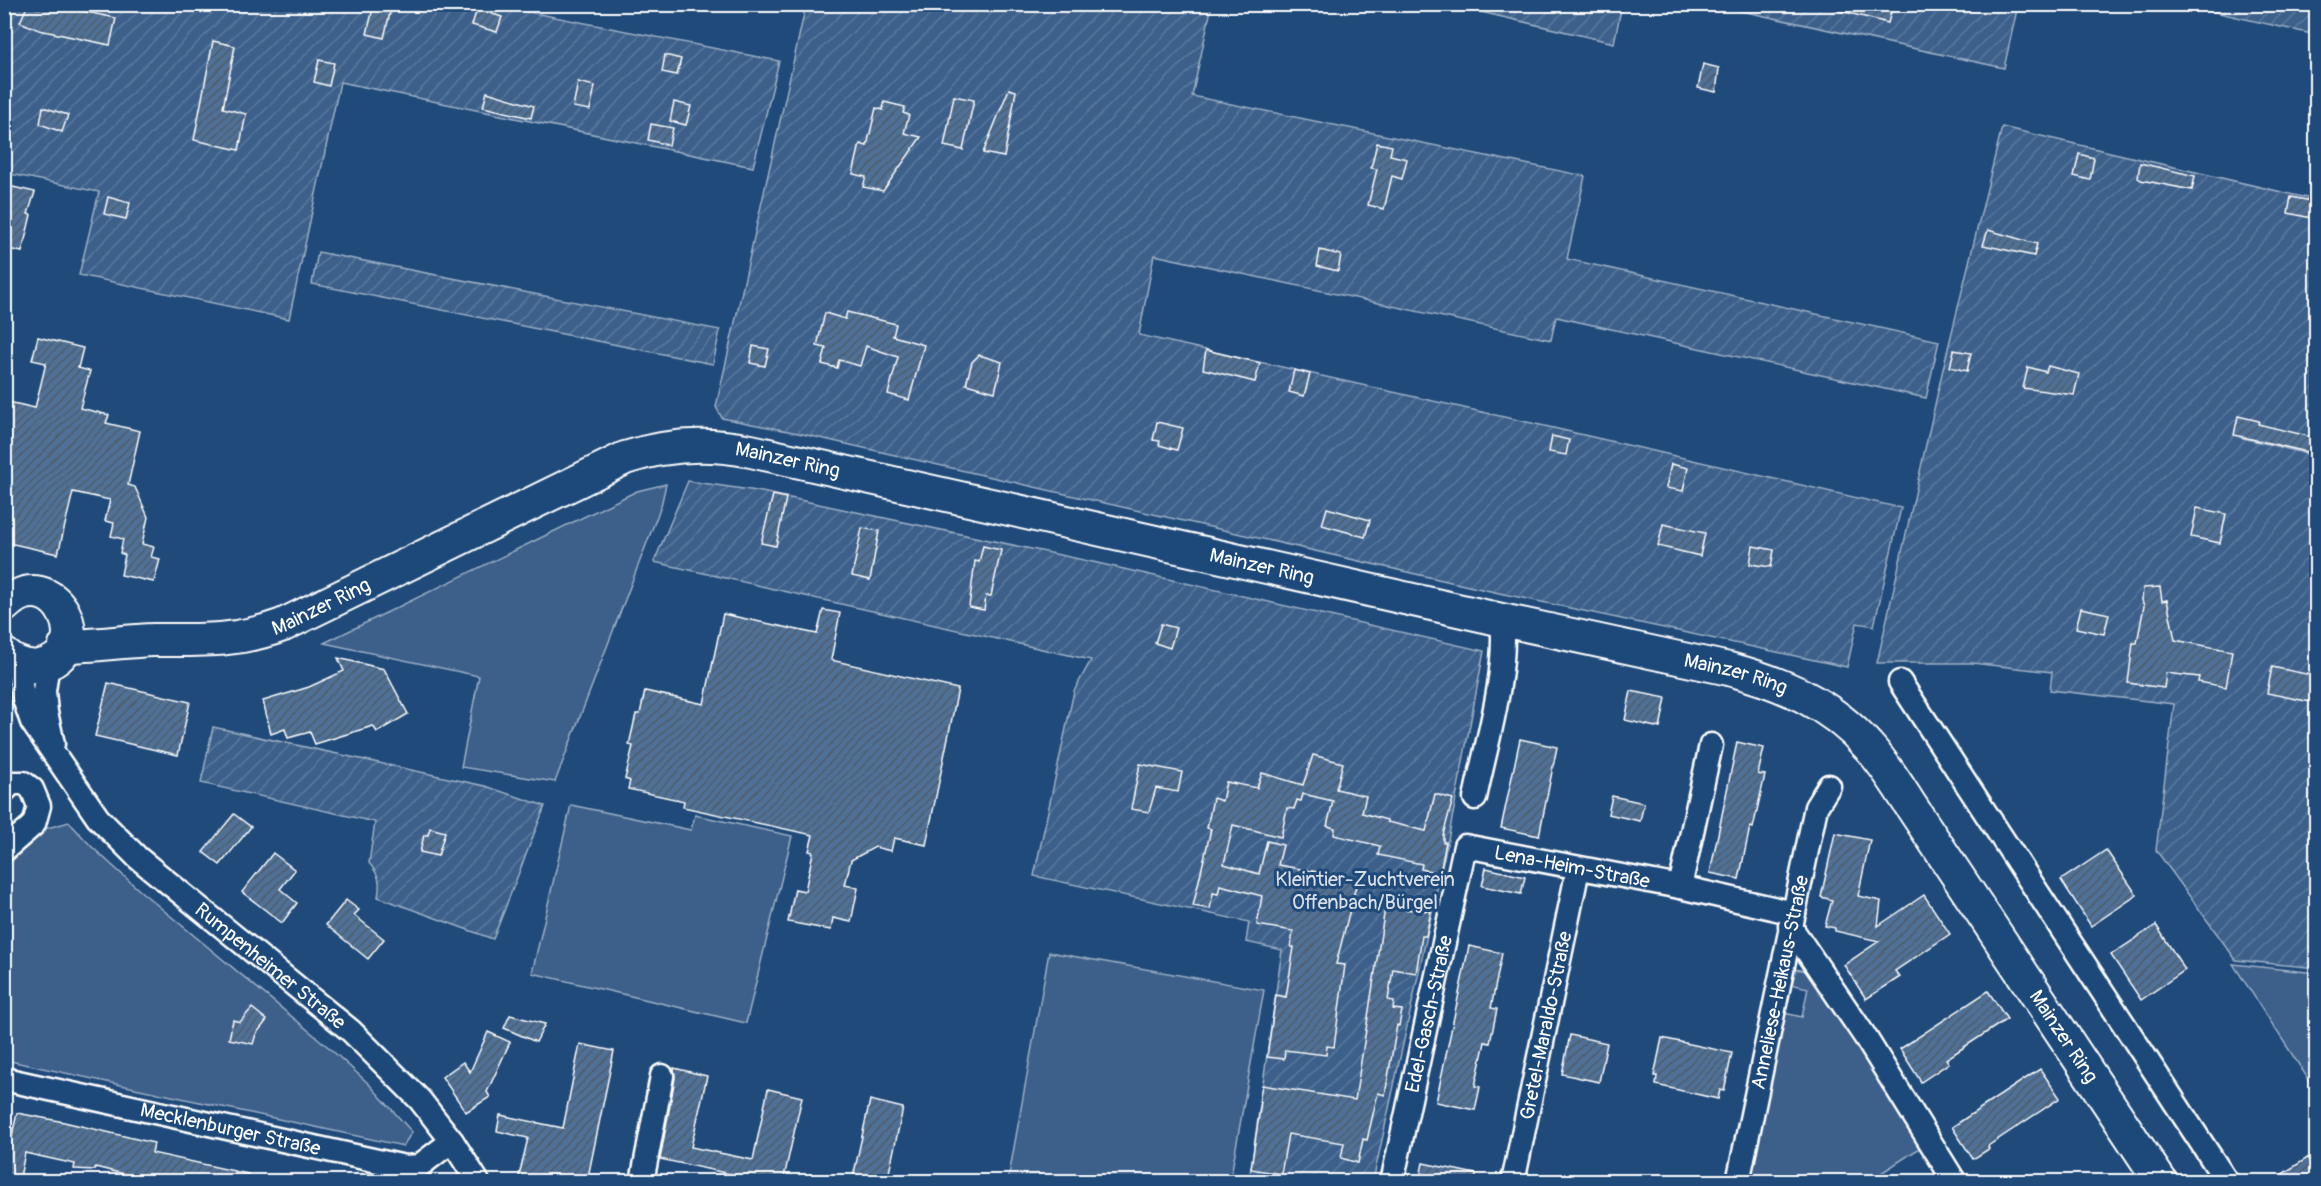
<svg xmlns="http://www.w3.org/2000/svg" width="2321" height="1186" font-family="Pangolin,sans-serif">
<defs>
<pattern id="garden-furrows" width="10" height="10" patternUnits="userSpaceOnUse" patternTransform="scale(1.5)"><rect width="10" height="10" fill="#3c618b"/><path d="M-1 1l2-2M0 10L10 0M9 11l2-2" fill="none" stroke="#59799c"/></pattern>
<pattern id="building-hatch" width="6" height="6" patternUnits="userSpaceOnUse" patternTransform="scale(1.5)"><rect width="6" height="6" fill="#507197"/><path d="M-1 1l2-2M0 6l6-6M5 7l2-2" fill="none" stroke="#4e5b6a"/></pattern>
</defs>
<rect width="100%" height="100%" fill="#1f4a7a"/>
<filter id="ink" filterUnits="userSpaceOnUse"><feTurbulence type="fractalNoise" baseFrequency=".0167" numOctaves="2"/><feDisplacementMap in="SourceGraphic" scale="12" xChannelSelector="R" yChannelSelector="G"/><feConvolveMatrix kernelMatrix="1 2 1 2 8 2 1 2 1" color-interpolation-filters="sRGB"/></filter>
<g filter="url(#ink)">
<g fill="#3c618b" stroke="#9eb0c5" stroke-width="1.5">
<path d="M666,484L661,506L555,782L461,767L479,676L324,643L637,491Z"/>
<path d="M571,805L691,830L695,815L792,836L746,1023L532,973Z"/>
<path d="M69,822L91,846L138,889L326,1045L369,1084L412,1132L403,1146L5,1060V868L44,829Z"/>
<path d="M1049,952L1264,990L1230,1181H1008Z"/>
<path d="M2233,964L2316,973V1091Z"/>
<path d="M1794,969L1808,971L1923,1146L1869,1181L1748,1182L1784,1013L1802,1017L1808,988L1790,984Z"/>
</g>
<g fill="url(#garden-furrows)" stroke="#9eb0c5" stroke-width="1.5">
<path d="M4,5H493L779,61L753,167L340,82L289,319L79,275L99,192L5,173Z"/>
<path d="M806,5H1212L1192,96L1585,176L1567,259L1939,341L1926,398L1556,317L1551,340L1154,255L1139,335L1549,427L1901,508L1874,626L1857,623L1847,667L1499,593L798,433L722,418L716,407Z"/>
<path d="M1451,5H1622L1614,43Z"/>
<path d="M1714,5H2018L2004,68Z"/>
<path d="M2184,5H2316V35Z"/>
<path d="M2002,127L2316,200V455L2239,437L2316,456V968L2236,960L2156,850L2174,704L2050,690L2052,672L1972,663H1877L1943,369Z"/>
<path d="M318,252L720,330L713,364L312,284Z"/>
<path d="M688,481L757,491L1093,562L1484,651L1449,835L1373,1181H1249L1282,950L1246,942L1249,922L1034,876L1074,691L1091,660L654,562Z"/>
<path d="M213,727L485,786L545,806L493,939L378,897C381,881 379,875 369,863L375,822L201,783Z"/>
</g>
<g fill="url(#building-hatch)" stroke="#fff" stroke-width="1.5">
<path d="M28,4L36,8L62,9V7L116,18L110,45L39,30L20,22Z"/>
<path d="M374,4H392L384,38L367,34Z"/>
<path d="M1838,4H1893L1888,23L1837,10Z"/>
<path d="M477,9L502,17L497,32L472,25Z"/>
<path d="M213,41L235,46L223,108L246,114L239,150L194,140Z"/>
<path d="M665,55L681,59L677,75L662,72Z"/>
<path d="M319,60L334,63L329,86L314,82Z"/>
<path d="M1703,64L1719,68L1716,92L1698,88Z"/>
<path d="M578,82L595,86L590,110L573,107Z"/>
<path d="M1009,89L1016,91L1004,157L983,153Z"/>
<path d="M487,92L534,106L531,118L483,107Z"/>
<path d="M954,96L974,100L963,150L944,146Z"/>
<path d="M674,102L691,106L686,125L670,121Z"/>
<path d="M884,102L905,107L903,113L909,115L904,133L921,137L883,191L863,187L866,177L853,174L860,144L867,146L876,108L883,110Z"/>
<path d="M43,107L68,115L62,132L40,124Z"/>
<path d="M651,124L673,128L669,145L648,140Z"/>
<path d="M1377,143L1392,146L1390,155L1407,159L1402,179L1392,176L1384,209L1368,205L1377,169L1371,168Z"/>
<path d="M2079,154L2094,158L2090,180L2074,176Z"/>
<path d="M2140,163L2195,176L2192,190L2141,180L2138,178Z"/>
<path d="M4,185L35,192L28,214L31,215L22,252L4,248Z"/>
<path d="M108,197L130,203L126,219L104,214Z"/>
<path d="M2291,197L2316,202V219L2288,213Z"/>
<path d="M1988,230L2037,244L2034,256L1983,245Z"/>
<path d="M1320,250L1341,255L1338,271L1317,266Z"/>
<path d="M847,312L896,324L893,336L924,345L909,400L888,394L898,357L866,346L860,366L839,360L837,368L822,364L826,348L817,346L825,313L845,319Z"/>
<path d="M38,337L83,348L78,368L90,371L80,408L109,415L106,423L140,431L128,485L135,487L148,517L142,544L154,547L151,557L160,559L154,582L121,575L125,555L120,553L123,539L111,536L114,523L105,521L110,500L73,492L58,554L4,542V401L35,408L46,363L32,360Z"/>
<path d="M753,346L769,349L765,366L750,363Z"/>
<path d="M1206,350L1260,363L1255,382L1203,369Z"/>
<path d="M1954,350L1971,353L1967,371L1950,367Z"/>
<path d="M979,355L1002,362L995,392L966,384L972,362Z"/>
<path d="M2048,366L2079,374L2074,395L2023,388L2028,367L2046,372Z"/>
<path d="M1294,370L1310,374L1304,396L1289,392Z"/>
<path d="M2238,416L2259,421L2258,424L2316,438V454L2234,435Z"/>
<path d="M1157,422L1183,428L1177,450L1159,445L1160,441L1153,440Z"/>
<path d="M1552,436L1569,440L1566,455L1549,452Z"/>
<path d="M1671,464L1688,468L1683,491L1666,488Z"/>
<path d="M773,495L786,498L776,546L761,543Z"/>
<path d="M1327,508L1370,520L1365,537L1322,525Z"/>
<path d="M2197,508L2226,514L2220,543L2191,537Z"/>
<path d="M1663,524L1705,533L1700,556L1658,546Z"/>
<path d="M862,528L879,531L870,580L852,576Z"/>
<path d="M983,546L1001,550L991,596H986L984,610L969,607L975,561L979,562Z"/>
<path d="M1753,546L1774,550L1771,567L1750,564Z"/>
<path d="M2160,587L2162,601L2167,600L2175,640L2232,651L2226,687L2198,682L2199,677L2166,673L2164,688L2128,683L2133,643H2137L2144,606L2142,600L2143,588Z"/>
<path d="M2081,608L2109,614L2104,634L2076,628Z"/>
<path d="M823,610L840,613L831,660L958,689L926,845L894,838L891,851L875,847L851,860L845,885L858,888L851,922L833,918L831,930L788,922L795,889L805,891L813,852L809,851L813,835L683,807L684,801L628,789L630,781L625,779L633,746L629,745L636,714H640L645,691L704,704L723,614L817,634Z"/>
<path d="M1161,624L1176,628L1170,648L1155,643Z"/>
<path d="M338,658L384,669L408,714L377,732L373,726L315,744L310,732L288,738L285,729L271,734L263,701L309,687L344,671Z"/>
<path d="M2272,667L2316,676V703L2267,693Z"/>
<path d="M108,683L190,702L178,755L95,736Z"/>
<path d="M1631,691L1666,698L1660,728L1625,720Z"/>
<path d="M1520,739L1557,747L1539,836L1501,828Z"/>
<path d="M1737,742L1764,748L1758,774L1765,775L1753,828L1750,827L1739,879L1710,873Z"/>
<path d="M1313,755L1343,763L1336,789L1366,796L1362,813L1387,820V822L1426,831L1435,794L1453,799L1443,835V842H1446L1440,873L1421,869L1422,864L1378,855L1380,846L1334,835L1335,828L1327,826L1333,801L1303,794L1301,801L1297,800L1294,809L1287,808L1281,837L1233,825L1224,864L1259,874L1267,841L1283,845L1278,865L1334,875V876L1357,882L1336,964L1345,965L1334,1047L1327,1046L1326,1055L1285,1050L1284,1059L1267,1057L1276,995L1286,997L1294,947H1291L1293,931L1257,925L1262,896L1220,885L1218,894L1213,893L1210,909L1193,906L1211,829L1207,828L1213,798L1222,801L1226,782L1257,788L1262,773L1303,785Z"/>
<path d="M1140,764L1182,772L1178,792L1156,788L1149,812L1131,809Z"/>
<path d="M1612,796L1644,803L1640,821L1608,814Z"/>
<path d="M234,814L251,827L220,865L203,852Z"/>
<path d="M430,828L445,832L438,856L420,852L424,835H428Z"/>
<path d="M1835,833L1870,840L1858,896L1881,901L1878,926L1924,895L1950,934L1895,971L1900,977L1866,999L1844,965L1879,941L1835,931V928L1825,926L1832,900L1821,897Z"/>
<path d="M2106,850L2137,895L2091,926L2061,880Z"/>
<path d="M273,853L295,870L280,889L297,903L282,923L242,892Z"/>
<path d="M1486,868L1525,877L1521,894L1482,886Z"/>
<path d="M346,900L359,910L354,915L384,939L368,959L326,925Z"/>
<path d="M1385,908L1431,911L1426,936H1422L1416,973L1393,969L1388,1000L1394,1001L1393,1009L1402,1010L1399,1026L1397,1025L1385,1095L1378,1093L1367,1140L1363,1139L1358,1163L1341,1158L1344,1143L1288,1134L1281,1174L1251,1169L1261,1102H1259L1262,1085L1355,1100Z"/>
<path d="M2156,925L2185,970L2141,1000L2111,955Z"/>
<path d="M1469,946L1502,953L1491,1008L1497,1009L1490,1043L1485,1042L1475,1086L1480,1087L1475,1110L1436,1102Z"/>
<path d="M1988,991L2007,1019L1946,1059L1949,1063L1921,1082L1900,1049Z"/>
<path d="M252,1008L267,1020L256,1034L253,1044L229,1039L233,1020L240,1022Z"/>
<path d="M510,1015L545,1024L536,1042L504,1028Z"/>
<path d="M488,1032L510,1042L487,1092L490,1097L466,1112L442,1077L463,1062L470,1072Z"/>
<path d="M1570,1035L1607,1043L1599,1082L1562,1074Z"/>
<path d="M1662,1038L1732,1053L1724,1091L1720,1090L1718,1099L1656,1085L1657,1076H1654Z"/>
<path d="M580,1044L614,1051L587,1182H539L519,1176L528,1138L497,1131L500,1115L563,1128Z"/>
<path d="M674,1068L707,1076L691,1147L753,1160L768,1089L802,1097L783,1182H748L749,1178L660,1159L675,1078Z"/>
<path d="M2040,1069L2060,1098L1988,1146L1989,1149L1973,1159L1952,1127Z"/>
<path d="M870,1100L903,1108L887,1182H852Z"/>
<path d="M17,1113L64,1122L154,1143L152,1153L248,1174L247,1182H157L95,1167V1170L74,1169L75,1164L25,1153L19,1182H4V1172Z"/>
<path d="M2309,1157L2316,1168V1182H2270Z"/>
<path d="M1423,1163L1476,1174L1475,1182H1419Z"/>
</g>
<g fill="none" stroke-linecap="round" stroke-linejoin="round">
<g stroke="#fff" stroke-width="27">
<g id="street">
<path id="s1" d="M17,663L23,696L32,722L98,818L138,858L351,1031L420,1100L452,1141L478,1182"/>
<path d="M48,663L44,691L46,712L53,744"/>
<path d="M1900,682L2227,1182"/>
<path d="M4,791L12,783H24L32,789L39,806L34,824L4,850"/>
<path d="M1475,798C1486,745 1508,673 1502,620"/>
<path d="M1680,887L1711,745"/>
<path d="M1790,926L1864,1035L1955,1182"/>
<path id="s2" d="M4,1079L405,1167L419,1166L452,1141"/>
<path d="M642,1182L662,1076"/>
<path id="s3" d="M1392,1182L1465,846L1680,887L1794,913"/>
<path id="s4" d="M1513,1182L1578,869"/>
<path id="s5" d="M1738,1182L1816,807L1829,786"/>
</g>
</g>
<g stroke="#fff" stroke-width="36">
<g id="secondary">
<path d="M4,606C55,556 101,655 39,666C25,668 14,663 4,654"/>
<path id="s6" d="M65,646C95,646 124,641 154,640C201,640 237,642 283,625L625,458C667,444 708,442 751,451L1502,620L1729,669C1782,683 1830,703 1868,746C1885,764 1898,786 1911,806L2161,1182"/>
</g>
</g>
<use href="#street" stroke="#1f4a7a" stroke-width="22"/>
<use href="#secondary" stroke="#1f4a7a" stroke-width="32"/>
</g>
</g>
<g text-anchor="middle" stroke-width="6" stroke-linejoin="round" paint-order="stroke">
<g font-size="20" fill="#fff" stroke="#1f4a7a">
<text dy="7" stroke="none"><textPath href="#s6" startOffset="766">Mainzer Ring</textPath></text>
<text dy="7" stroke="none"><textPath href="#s6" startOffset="1252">Mainzer Ring</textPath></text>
<text dy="7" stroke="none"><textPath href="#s6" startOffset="262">Mainzer Ring</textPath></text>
<text dy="7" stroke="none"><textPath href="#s6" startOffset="1738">Mainzer Ring</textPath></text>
<text dy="7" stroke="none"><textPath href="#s3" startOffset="453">Lena-Heim-Straße</textPath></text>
<text dy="7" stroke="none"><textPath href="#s1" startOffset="405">Rumpenheimer Straße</textPath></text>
<text dy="7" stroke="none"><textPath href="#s5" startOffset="204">Anneliese-Heikaus-Straße</textPath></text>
<text dy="7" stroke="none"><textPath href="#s3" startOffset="172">Edel-Gasch-Straße</textPath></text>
<text dy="7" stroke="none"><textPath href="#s4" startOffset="160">Gretel-Maraldo-Straße</textPath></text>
<text dy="7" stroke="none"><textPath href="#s6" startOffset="2242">Mainzer Ring</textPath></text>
<text dy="7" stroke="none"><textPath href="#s2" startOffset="232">Mecklenburger Straße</textPath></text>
</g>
<g font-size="20" fill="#d8dfe8" stroke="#1f4a7a">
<text x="1365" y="886">Kleintier-Zuchtverein<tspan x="1365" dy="23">Offenbach/Bürgel</tspan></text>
</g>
</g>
<rect width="2321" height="1186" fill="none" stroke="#1f4a7a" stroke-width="24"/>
<rect x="12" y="12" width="2297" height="1162" fill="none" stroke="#fff" stroke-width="2" filter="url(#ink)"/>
</svg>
